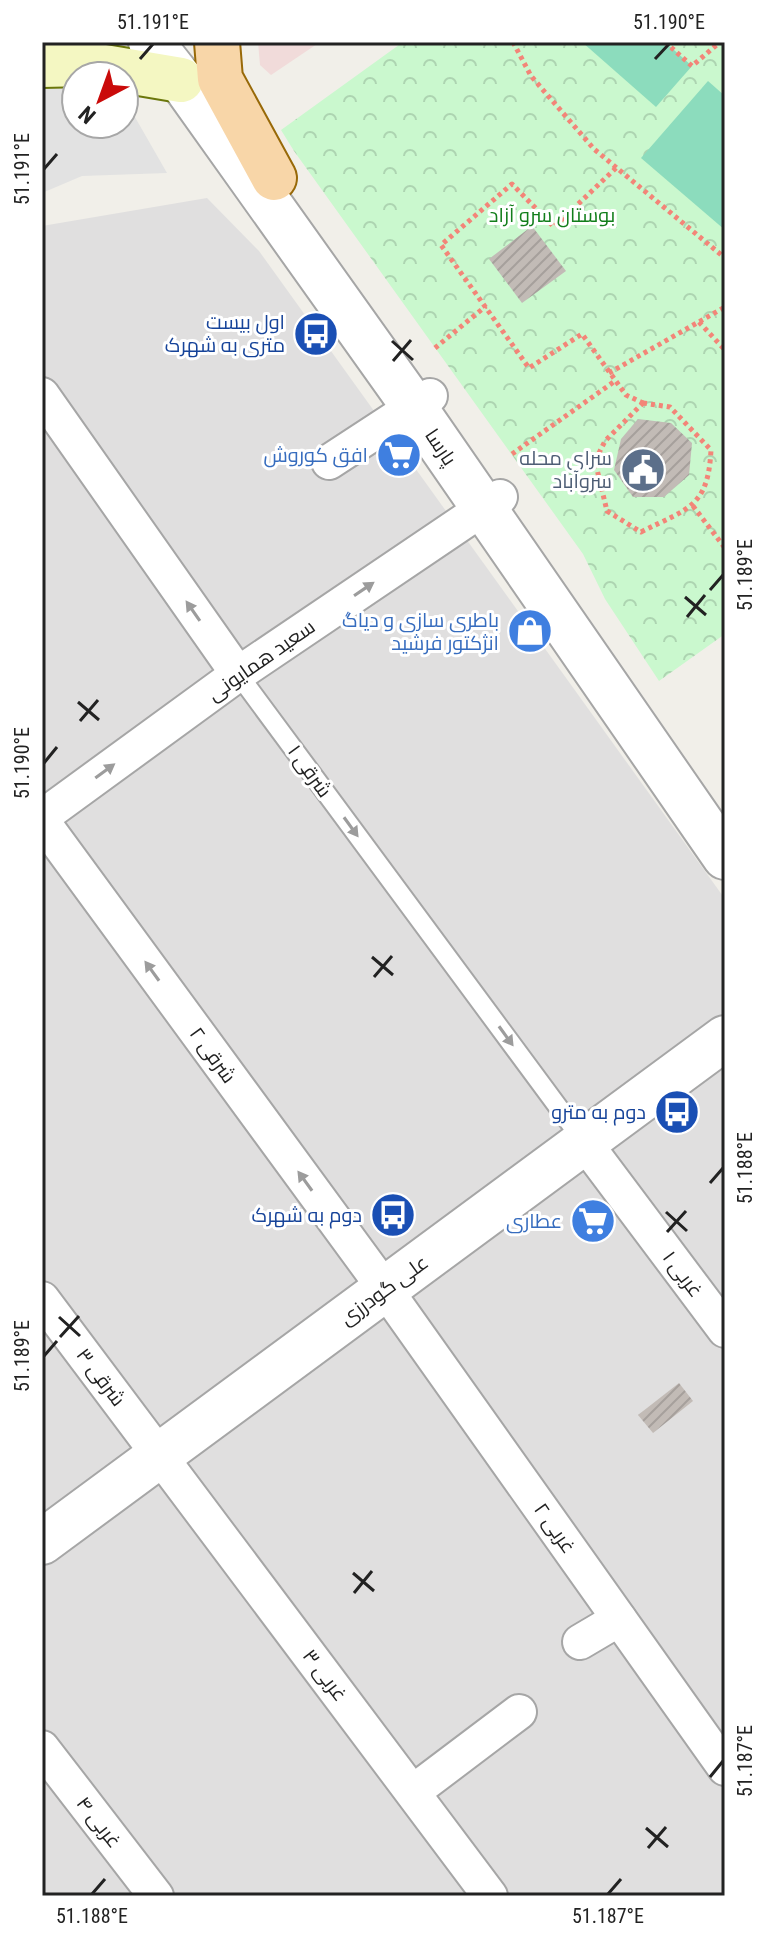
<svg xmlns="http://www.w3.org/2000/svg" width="767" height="1938" font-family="'Roboto Condensed',Cairo,sans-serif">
<defs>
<pattern id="park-crowns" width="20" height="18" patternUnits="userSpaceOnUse" patternTransform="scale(2)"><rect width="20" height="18" fill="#caf8ce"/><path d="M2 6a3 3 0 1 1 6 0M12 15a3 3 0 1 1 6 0" fill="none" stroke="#add4b1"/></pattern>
<pattern id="building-hatch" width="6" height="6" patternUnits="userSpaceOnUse" patternTransform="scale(2)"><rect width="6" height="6" fill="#c2bbb6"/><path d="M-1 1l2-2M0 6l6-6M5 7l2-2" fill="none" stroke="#a6a09c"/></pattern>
</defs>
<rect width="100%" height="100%" fill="#f1efe9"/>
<path fill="#e0dfdf" d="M207,198L259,251L725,899V1896H42V226Z"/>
<path fill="#f1dbda" d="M258,42H320L271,75L260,65Z"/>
<path fill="url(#park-crowns)" d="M403,42H725V634L659,681L605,599L583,554L294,151L281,130Z"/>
<g fill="#8cdcbd">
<path d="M582,42H665L692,66L656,107Z"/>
<path d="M708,81L725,96V230L641,158Z"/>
</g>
<path fill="#e2e2e2" d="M50,42H92L112,76H76V124H124V98L167,173L82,176L42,193V48Z"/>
<g fill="url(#building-hatch)">
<path d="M532,226L566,271L522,303L489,259Z"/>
<path d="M638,419L671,423L692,443L689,475L664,497H633L614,470L621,439Z"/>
<path d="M679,1383L693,1401L653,1433L638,1415Z"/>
</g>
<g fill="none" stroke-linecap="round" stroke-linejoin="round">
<g stroke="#a6a6a6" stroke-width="22">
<path id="service" d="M238,674L584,1142"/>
</g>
<g stroke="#a6a6a6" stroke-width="38">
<g id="minor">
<path d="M42,395L238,674"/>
<path d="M329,462L430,396"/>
<path d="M42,817L238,674L500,497"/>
<path d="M42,821L385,1289L725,1768"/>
<path d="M584,1142L725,1330"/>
<path d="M42,1299L490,1896"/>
<path d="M580,1642L619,1619"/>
<path d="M42,1748L156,1896"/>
<path d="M413,1792L519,1712"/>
</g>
</g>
<g stroke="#a6a6a6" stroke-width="48">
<g id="tertiary">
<path d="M151,42L181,80L414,407L725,857"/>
<path d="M42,1542L725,1038"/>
</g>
</g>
<g stroke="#6b770b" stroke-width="48">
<path id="secondary" d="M42,65L86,64L181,80"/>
</g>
<g stroke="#986908" stroke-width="48">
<path id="primary" d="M217,42L220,79L274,178"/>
</g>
<g stroke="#f38578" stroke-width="5" stroke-dasharray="4 4" stroke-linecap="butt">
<path d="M513,42L531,76L594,149L725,258"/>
<path d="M665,42L692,66L720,42"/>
<path d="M616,168L554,227L512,184L441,245L529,368L582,334L626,395L643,403"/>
<path d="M699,322L725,350"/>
<path d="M435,348L486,306"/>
<path d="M609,373L725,307"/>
<path d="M643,403L670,407L711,450C708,508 688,508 641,532L607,511L595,461L605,441Z"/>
<path d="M512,454L615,381"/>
<path d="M693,506L725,548"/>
</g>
<use href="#service" stroke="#fff" stroke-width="18"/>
<use href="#minor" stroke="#fff" stroke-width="34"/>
<use href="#tertiary" stroke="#fff" stroke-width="44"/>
<use href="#secondary" stroke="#f4f7c2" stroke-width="44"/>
<use href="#primary" stroke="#f8d6a8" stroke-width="44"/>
</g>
<defs><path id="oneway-solid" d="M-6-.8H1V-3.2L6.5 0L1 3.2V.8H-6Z" transform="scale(2)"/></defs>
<g fill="#9c9c9c">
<use href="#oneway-solid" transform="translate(364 589) rotate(-34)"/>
<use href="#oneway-solid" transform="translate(193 611) rotate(-125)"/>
<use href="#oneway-solid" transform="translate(105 771) rotate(-36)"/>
<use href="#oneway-solid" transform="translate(351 827) rotate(54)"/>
<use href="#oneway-solid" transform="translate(152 971) rotate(-126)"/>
<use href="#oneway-solid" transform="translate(506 1036) rotate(54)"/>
<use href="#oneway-solid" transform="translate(305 1181) rotate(-126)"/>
</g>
<path fill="none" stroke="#222" stroke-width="3" d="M140,59L153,44M655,59L669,44M44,169L57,154M392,341L413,360M393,361L411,340M710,590L723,575M685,597L706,615M687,617L705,595M78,702L99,720M80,721L98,700M44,763L57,747M372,957L393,975M374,977L392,956M710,1183L723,1168M666,1212L687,1231M667,1232L686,1211M59,1317L80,1336M60,1337L79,1316M44,1356L57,1341M353,1573L374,1591M354,1593L372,1571M710,1777L723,1761M646,1828L668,1847M648,1848L666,1827M92,1894L105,1879M608,1894L621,1879"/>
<defs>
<g id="bus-disc" transform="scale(2.3)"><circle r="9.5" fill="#1a4fb4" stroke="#fff"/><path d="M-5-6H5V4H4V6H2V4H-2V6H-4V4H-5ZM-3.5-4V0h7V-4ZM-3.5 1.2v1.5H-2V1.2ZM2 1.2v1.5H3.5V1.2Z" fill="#fff"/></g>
<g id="supermarket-disc" transform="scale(2.3)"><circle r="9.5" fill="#3f7fe0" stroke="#fff"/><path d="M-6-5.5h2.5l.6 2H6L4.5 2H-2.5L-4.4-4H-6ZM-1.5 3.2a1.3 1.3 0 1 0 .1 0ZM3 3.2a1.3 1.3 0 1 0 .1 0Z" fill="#fff"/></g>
<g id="civic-disc" transform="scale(2.3)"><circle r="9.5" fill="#5c6f8a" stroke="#fff"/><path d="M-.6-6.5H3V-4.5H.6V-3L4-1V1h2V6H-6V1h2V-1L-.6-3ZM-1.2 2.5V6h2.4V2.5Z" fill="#fff"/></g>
<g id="shop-disc" transform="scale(2.3)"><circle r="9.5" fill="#3f7fe0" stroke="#fff"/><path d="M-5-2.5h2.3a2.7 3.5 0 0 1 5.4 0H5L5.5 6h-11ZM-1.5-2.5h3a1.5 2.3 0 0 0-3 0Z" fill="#fff"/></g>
</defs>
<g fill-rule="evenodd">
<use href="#bus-disc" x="316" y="334"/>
<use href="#supermarket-disc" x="399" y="455"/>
<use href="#civic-disc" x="643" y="470"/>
<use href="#shop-disc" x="530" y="631"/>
<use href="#bus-disc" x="677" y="1112"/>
<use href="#bus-disc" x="393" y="1215"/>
<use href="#supermarket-disc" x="593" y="1221"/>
</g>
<g text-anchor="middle" stroke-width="6" stroke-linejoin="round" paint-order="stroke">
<g font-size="20" fill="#127e1b" stroke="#fff">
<text x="552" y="222">بوستان سرو آزاد</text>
</g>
<g font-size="20" fill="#164399" stroke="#fff" text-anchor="end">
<text x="285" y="329">اول بیست<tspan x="285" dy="23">متری به شهرک</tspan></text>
<text x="646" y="1119">دوم به مترو</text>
<text x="362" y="1222">دوم به شهرک</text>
</g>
<g font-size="20" fill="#222" stroke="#fff">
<text transform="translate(441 447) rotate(56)" y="7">پارسا</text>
<text transform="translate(261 660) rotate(-35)" y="7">سعید همایونی</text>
<text transform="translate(310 771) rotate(54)" y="7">۱ شرقی</text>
<text transform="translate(213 1055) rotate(54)" y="7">۲ شرقی</text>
<text transform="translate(683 1274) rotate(53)" y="7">۱ غربی</text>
<text transform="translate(384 1290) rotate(-36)" y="7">علی گودرزی</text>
<text transform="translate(101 1377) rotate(53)" y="7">۳ شرقی</text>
<text transform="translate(555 1528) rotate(55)" y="7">۲ غربی</text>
<text transform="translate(325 1675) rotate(53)" y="7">۳ غربی</text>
<text transform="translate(99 1822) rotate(52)" y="7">۴ غربی</text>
</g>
<g font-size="20" fill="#366cbe" stroke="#fff" text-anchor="end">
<text x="368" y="462">افق کوروش</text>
<text x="499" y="627">باطری سازی و دیاگ<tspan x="499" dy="23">انژکتور فرشید</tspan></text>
<text x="562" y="1228">عطاری</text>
</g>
<g font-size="20" fill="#4e5e75" stroke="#fff" text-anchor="end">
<text x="612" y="465">سرای محله<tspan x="612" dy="23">سروآباد</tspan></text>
</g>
</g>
<rect width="767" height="1938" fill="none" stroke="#ffffff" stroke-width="88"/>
<g transform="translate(100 100) rotate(221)"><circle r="38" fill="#ffffff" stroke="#a7a7a7" stroke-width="2"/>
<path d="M0-6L14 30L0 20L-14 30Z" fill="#ca0b0a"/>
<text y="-12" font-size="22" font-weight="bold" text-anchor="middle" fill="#222222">N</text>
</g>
<rect x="44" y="44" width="679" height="1850" fill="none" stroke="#222" stroke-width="3"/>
<g font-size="20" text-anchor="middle" fill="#222">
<text x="153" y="29">51.191°E</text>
<text x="669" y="29">51.190°E</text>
<text transform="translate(22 169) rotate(-90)" y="7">51.191°E</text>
<text transform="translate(745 575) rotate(-90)" y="7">51.189°E</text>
<text transform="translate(22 763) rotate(-90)" y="7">51.190°E</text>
<text transform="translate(745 1168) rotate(-90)" y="7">51.188°E</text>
<text transform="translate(22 1356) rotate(-90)" y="7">51.189°E</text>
<text transform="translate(745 1761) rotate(-90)" y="7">51.187°E</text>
<text x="92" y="1923">51.188°E</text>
<text x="608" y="1923">51.187°E</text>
</g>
</svg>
